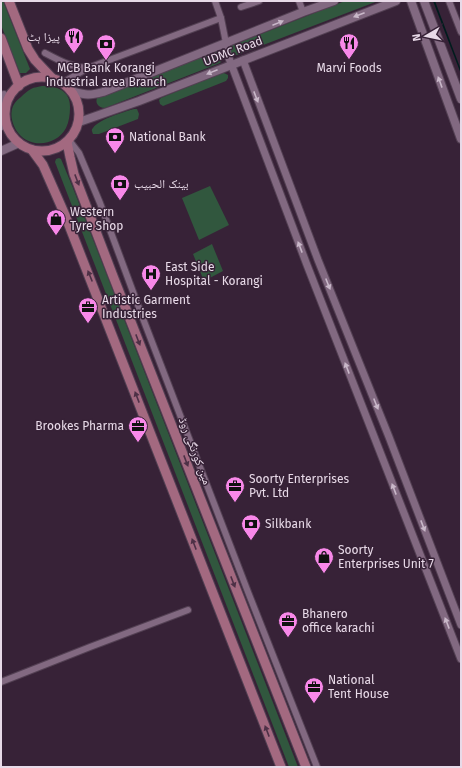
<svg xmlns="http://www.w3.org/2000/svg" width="462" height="768" font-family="'Fira Sans','Noto Naskh Arabic',sans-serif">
<rect width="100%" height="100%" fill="#372237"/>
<g fill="#31573e">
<path d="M1,1H3L30,69L26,73H20L1,25Z"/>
<path d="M345,1H378L237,55L232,54L230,52V48L233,45Z"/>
<path d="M216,50L220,51L223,55V59L220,63L105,108C98,108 94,102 98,96Z"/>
<path d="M221,73H224L228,75V78L226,81L163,106L160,104L159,100L161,98Z"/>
<path d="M42,86C50,86 60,87 65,93C69,97 70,102 70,107C70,114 69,122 66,128C57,145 32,149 19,134C13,127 9,115 13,106C15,102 18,99 21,97C24,94 27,91 31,89C34,87 39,87 42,86Z"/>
<path d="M134,109H137L139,114L138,119L99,134H93C92,131 91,130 93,128C99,119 124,112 134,109Z"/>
<path d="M59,158L61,159L73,188L298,767H289L55,162L56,159Z"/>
<path d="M210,186L229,225L199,240L182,198Z"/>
<path d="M212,244L223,271L204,281L193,254Z"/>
</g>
<path fill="#001c1d" d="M433,1H435L461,70V74Z"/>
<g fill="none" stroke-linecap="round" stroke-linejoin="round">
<g stroke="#534053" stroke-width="8">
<g id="minor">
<path d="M215,1L221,18L226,43"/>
<path d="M299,1L303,12"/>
<path d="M449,1L461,32"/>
<path d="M241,7L259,1"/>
<path d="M45,53C60,61 71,67 88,68L221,18"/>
<path d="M62,83L88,68"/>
<path d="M4,94L5,116"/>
<path d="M69,140L79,153L100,203L142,316L248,592L317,767"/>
<path d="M55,219L65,215"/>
<path d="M1,682L90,647L188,610"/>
</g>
</g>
<g stroke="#534053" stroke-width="9">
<g id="tertiary">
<path d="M226,43L227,53L307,265L461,659"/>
<path d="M243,60L318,260L389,437L461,625"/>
</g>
</g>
<g stroke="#534053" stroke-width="10">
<g id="secondary">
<path d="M411,1L461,139"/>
<path d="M424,1L461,99"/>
<path d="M71,91C86,95 88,96 103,92L303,12L334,1"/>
<path d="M79,122L139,101L396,1"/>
<path d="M1,126L5,116"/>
<path d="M1,151L19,143"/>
</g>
</g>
<g stroke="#534053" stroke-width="11">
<g id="primary">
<path d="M9,1L28,49L35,60L52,78"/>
<path d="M1,38L19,86"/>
<circle cx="42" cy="114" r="37"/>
<path d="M67,142L70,157L74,174L113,276L306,767"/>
<path d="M32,150L43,165L65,215L281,767"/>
</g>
</g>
<use href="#minor" stroke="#826981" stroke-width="6"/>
<use href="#tertiary" stroke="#826981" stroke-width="7"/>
<use href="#secondary" stroke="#826981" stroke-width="8"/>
<use href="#primary" stroke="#a36980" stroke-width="9"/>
</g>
<defs><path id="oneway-solid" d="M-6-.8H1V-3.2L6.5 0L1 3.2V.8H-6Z"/></defs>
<g fill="#c9b8c9">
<use href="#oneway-solid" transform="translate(359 15) rotate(159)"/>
<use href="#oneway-solid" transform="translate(278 23) rotate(-22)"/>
<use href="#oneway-solid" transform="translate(212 72) rotate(158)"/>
<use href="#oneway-solid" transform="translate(440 82) rotate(-110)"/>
<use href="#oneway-solid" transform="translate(256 97) rotate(69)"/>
<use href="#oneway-solid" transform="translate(300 247) rotate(-111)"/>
<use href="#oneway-solid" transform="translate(328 284) rotate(68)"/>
<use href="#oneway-solid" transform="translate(347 368) rotate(-111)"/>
<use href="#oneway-solid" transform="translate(376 404) rotate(68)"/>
<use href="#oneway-solid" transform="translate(394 489) rotate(-111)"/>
<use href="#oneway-solid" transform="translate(423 526) rotate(69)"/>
<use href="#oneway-solid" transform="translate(447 623) rotate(-111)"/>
</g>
<g fill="#4d3046">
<use href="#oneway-solid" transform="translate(77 180) rotate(69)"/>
<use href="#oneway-solid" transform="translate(90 276) rotate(-112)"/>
<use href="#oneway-solid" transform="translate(138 340) rotate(69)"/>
<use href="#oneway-solid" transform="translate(137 397) rotate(-111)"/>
<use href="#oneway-solid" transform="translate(186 461) rotate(69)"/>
<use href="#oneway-solid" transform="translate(194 544) rotate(-111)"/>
<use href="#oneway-solid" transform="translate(233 582) rotate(69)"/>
<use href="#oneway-solid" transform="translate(267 731) rotate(-111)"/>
</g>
<defs>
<g id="restaurant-pin" transform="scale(1)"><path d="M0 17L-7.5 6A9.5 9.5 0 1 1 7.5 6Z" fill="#f888e9" stroke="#372237"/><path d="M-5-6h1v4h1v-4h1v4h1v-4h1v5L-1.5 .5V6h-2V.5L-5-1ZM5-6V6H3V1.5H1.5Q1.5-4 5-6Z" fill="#111"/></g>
<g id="bank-pin" transform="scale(1)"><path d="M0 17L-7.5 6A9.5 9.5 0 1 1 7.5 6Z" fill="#f888e9" stroke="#372237"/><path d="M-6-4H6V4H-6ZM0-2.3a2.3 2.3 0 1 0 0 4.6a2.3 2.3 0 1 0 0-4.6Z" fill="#111"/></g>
<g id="shop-pin" transform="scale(1)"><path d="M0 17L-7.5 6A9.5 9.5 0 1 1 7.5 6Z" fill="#f888e9" stroke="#372237"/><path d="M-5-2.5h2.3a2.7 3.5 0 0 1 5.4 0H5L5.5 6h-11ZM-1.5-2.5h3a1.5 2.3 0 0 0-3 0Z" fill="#111"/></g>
<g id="hospital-pin" transform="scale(1)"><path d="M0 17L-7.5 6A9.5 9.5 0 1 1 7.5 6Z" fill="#f888e9" stroke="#372237"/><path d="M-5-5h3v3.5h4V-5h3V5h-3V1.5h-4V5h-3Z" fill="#111"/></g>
<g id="office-pin" transform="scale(1)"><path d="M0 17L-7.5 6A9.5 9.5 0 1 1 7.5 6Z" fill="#f888e9" stroke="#372237"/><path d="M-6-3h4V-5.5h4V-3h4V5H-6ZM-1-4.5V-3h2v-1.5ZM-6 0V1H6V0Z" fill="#111"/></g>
</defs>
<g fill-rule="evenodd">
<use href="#restaurant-pin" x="74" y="37"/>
<use href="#restaurant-pin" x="349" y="43"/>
<use href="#bank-pin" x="106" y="44"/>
<use href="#bank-pin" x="115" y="137"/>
<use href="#bank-pin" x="120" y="184"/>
<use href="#shop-pin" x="56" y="219"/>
<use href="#hospital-pin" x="151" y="274"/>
<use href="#office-pin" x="88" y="307"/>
<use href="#office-pin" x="138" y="426"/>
<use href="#office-pin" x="235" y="486"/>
<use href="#bank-pin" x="251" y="524"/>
<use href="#shop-pin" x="324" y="557"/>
<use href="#office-pin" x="288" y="621"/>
<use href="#office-pin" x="314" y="687"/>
</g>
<g text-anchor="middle" stroke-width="3" stroke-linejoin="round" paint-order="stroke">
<g font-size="12" fill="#e8dae8" stroke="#372237" text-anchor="start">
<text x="60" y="41" text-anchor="end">پیزا ہٹ</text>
<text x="106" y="72" text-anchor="middle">MCB Bank Korangi<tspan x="106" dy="14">Industrial area Branch</tspan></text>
<text x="349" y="72" text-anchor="middle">Marvi Foods</text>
<text x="129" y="141">National Bank</text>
<text x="134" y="188">بينک الحبيب</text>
<text x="70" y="216">Western<tspan x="70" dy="14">Tyre Shop</tspan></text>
<text x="165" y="271">East Side<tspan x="165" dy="14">Hospital - Korangi</tspan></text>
<text x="102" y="304">Artistic Garment<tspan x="102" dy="14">Industries</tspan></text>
<text x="124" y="430" text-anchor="end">Brookes Pharma</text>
<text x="249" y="483">Soorty Enterprises<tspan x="249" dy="14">Pvt. Ltd</tspan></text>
<text x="265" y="528">Silkbank</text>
<text x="338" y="554">Soorty<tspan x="338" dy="14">Enterprises Unit 7</tspan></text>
<text x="302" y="618">Bhanero<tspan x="302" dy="14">office karachi</tspan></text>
<text x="328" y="684">National<tspan x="328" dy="14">Tent House</tspan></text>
</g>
<g font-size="12" fill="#e8dae8" stroke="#372237">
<text transform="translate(233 51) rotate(-21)" y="4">UDMC Road</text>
<text transform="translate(195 451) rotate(69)" y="4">مین کورنگی روڈ</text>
</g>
</g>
<rect width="462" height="768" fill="none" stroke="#e8dae8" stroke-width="4"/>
<g transform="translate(426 36) rotate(261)" stroke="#372237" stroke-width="3" paint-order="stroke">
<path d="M0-3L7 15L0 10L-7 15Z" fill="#e8dae8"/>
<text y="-6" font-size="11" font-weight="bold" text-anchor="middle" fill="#e8dae8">N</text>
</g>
</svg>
